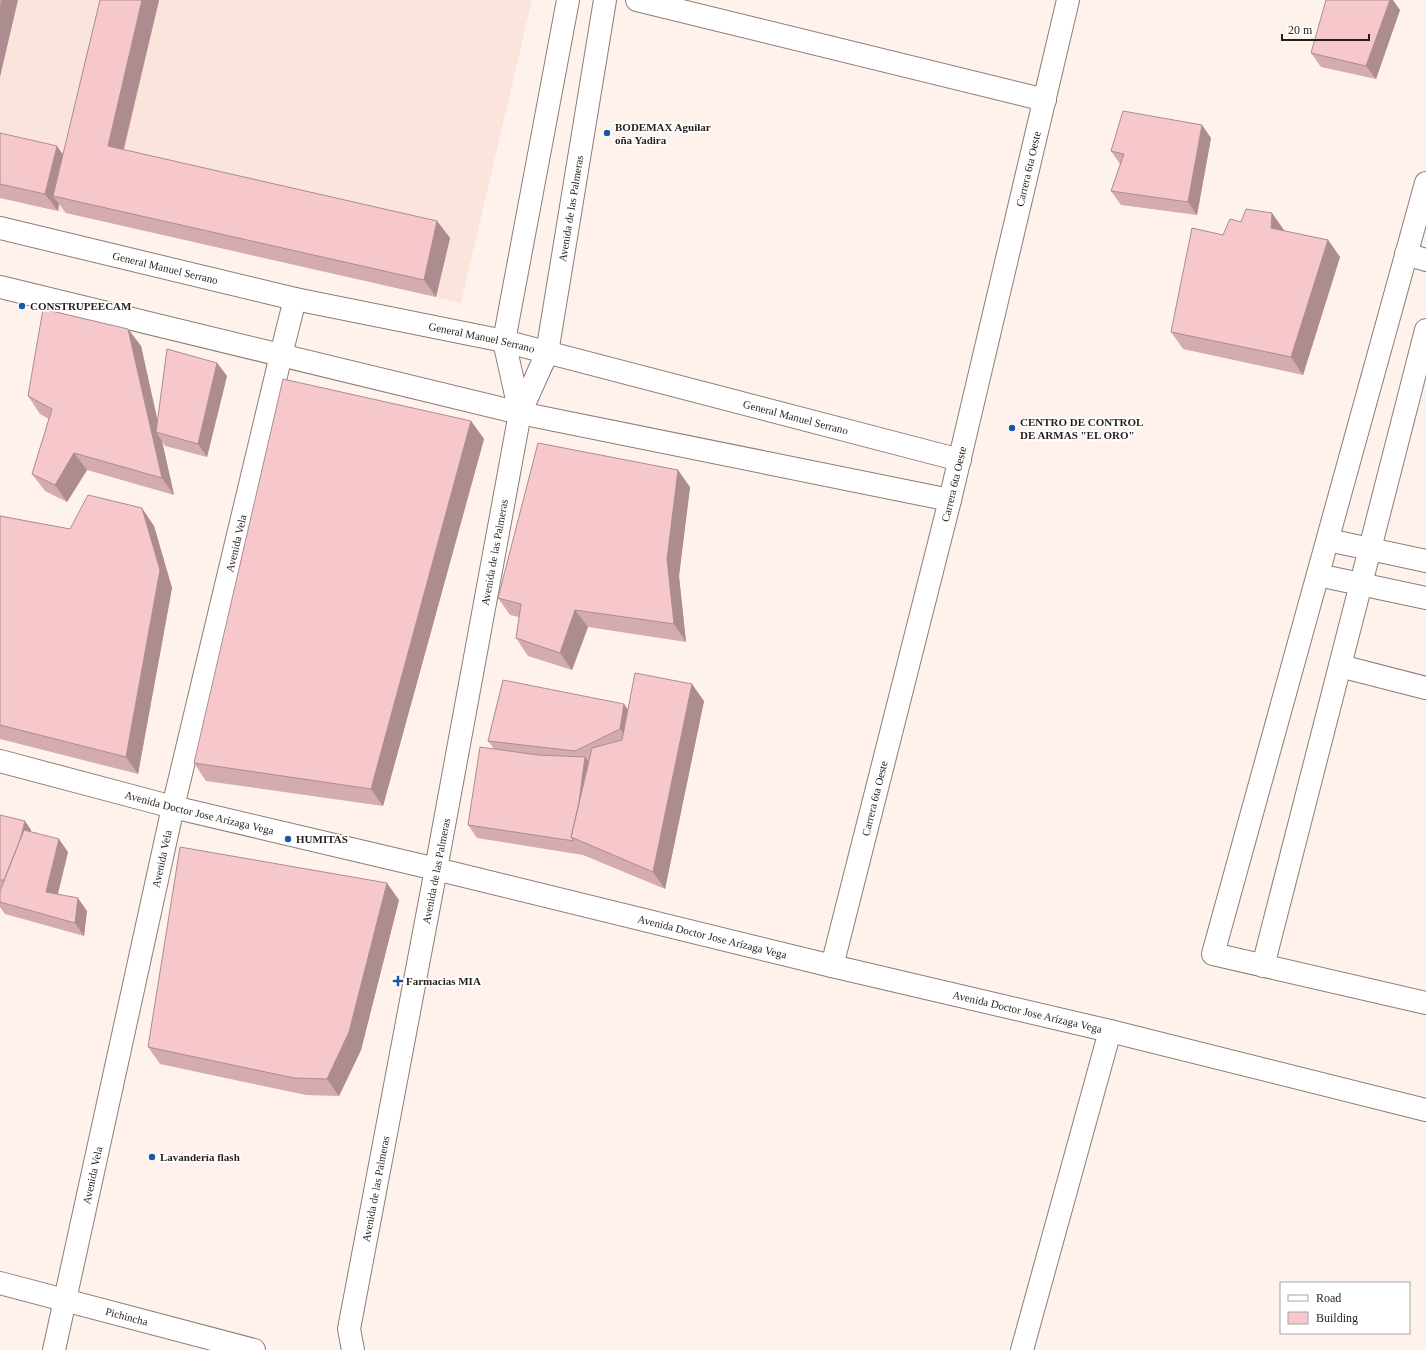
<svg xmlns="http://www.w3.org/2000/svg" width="1426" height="1350" font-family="Georgia,serif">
<rect width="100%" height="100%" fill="#fff2ed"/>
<path fill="#fbe4dc" d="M0,0H532L461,303L0,198Z"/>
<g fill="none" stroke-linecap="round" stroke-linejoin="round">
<g stroke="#8e7c75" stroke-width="24">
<g id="minor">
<path d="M637,0L1045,100"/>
<path d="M1426,183L1213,954L1426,1003"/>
<path id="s1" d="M0,228L295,299L504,341L960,460"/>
<path d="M1406,254L1426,260"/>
<path d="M0,287L520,413L950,500"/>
<path d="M1328,540L1426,561"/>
<path d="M1318,575L1426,598"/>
<path d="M1340,666L1426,688"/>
<path id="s2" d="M832,966L950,500L1068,0"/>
<path d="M1263,966L1426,330"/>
<path id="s3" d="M54,1350L173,807L281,355L295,299"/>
<path d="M1022,1350L1110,1031"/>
</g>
</g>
<g stroke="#8e7c75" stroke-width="24">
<g id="tertiary">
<path d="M520,413L504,341L568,0"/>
<path id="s4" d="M436,869L520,413L547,353L605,0"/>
</g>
</g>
<g stroke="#8e7c75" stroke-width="24">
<g id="secondary">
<path id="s5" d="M0,761L173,807L436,869"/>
<path id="s6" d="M0,1283L254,1350"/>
</g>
</g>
<g stroke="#8e7c75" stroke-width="24">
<g id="primary">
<path id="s7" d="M353,1350L349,1329L436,869L832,966L1110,1031L1426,1110"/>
</g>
</g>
<use href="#minor" stroke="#fff" stroke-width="22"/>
<use href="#tertiary" stroke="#fff" stroke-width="22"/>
<use href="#secondary" stroke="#fff" stroke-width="22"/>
<use href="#primary" stroke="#fff" stroke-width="22"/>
</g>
<g fill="#d4acaf">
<path d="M100,0H159L124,150L437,221L450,238L436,297L66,213L59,204L58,211L0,198V133L63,155Z"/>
<path d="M1400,10L1376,79L1321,67L1311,53Z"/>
<path d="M1211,138L1197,215L1121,205L1111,191L1120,164L1111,151Z"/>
<path d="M1241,222L1328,240L1340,257L1303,375L1183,349L1171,332L1223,235Z"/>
<path d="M128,329L141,346L158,421L217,363L227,376L207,457L165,446L162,441L174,495L87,470L67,502L45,491L32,474L49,419L40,414L28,396Z"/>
<path d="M471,421L484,439L383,806L206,781L194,763Z"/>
<path d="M690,487L679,576L686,642L588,627L572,670L528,656L516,638L519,617L510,615L498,598Z"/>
<path d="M0,516L70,529L154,526L172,588L138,774L0,739Z"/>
<path d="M704,701L665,889L583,855L477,838L468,825L494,749L488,741L624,704L628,710Z"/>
<path d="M0,815L31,830V832L68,852L58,894L87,911L84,936L5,914L0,907V891L1,888H0Z"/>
<path d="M399,900L361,1050L339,1096L306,1095L160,1064L148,1047Z"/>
</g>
<g fill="#ac8c8e">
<path d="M2,0H18L0,77V8Z"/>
<path d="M142,0H159L120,163L108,146Z"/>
<path d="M1390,0H1393L1400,10L1376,79L1366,66Z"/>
<path d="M1202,125L1211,138L1197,215L1188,202Z"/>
<path d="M57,146L69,163L53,196L59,204L58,211L45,194Z"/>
<path d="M1272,213L1284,230L1283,245L1271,228Z"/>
<path d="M437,221L450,238L436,297L424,280Z"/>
<path d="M1328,240L1340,257L1303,375L1291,357Z"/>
<path d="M128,329L141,346L160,433L156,432L162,441L174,495L162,478Z"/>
<path d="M217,363L227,376L207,457L198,444Z"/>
<path d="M471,421L484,439L383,806L371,789Z"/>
<path d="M74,453L87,470L67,502L55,485Z"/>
<path d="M678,470L690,487L679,576L686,642L674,624L667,559Z"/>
<path d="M142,508L154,526L172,588L138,774L126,757Z"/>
<path d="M575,610L588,627L572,670L560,653Z"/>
<path d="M692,684L704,701L665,889L653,872Z"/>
<path d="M624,704L633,717L630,742L620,729Z"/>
<path d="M585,757L595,770L574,838Z"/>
<path d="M25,821L31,830L15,890L9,881Z"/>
<path d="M59,839L68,852L55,905L46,892Z"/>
<path d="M387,883L399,900L361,1050L339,1096L327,1079Z"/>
<path d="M78,898L87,911L84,936L75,923Z"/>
</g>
<g fill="#f6c8cb" stroke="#ac8c8e">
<path d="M0,0H2L0,8Z"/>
<path d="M100,0H142L108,146L437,221L424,280L53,196Z"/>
<path d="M1326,0H1390L1366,66L1311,53Z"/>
<path d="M1123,111L1202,125L1188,202L1111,191L1124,154L1111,151Z"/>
<path d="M0,133L57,146L45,194L0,184Z"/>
<path d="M1246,209L1272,213L1271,228L1328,240L1291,357L1171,332L1192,228L1223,235L1230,219L1241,222Z"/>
<path d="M43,309L128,329L162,478L74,453L55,485L32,474L52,409L28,396Z"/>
<path d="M167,349L217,363L198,444L156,432Z"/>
<path d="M283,379L471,421L371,789L194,763Z"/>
<path d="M538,443L678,470L667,559L674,624L575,610L560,653L516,638L521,604L498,598Z"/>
<path d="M88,495L142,508L160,570L126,757L0,725V516L70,529Z"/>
<path d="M635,673L692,684L653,872L571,837L592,748L622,740Z"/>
<path d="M503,680L624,704L620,729L575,751L488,741Z"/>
<path d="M480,747L538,755L585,757L579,802L571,837L574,841L468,825Z"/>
<path d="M0,815L25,821L20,840L4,880H0Z"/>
<path d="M24,830L59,839L46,892L78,898L75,923L0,902V891Z"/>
<path d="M180,847L387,883L349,1032L327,1079L294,1078L148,1047Z"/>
</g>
<g fill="#1d55a7" stroke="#fff" stroke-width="1.5">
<circle cx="607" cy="133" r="4"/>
<circle cx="22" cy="306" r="4"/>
<circle cx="1012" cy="428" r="4"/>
<circle cx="288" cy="839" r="4"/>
<path d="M396 975h4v4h4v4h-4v4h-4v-4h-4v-4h4z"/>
<circle cx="152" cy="1157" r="4"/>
</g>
<g text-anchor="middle" stroke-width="3.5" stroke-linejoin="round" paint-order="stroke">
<g font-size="11" font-weight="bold" fill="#251e1b" stroke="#fff" text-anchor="start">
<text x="615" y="131">BODEMAX Aguilar<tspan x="615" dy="13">oña Yadira</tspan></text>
<text x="30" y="310">CONSTRUPEECAM</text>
<text x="1020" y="426">CENTRO DE CONTROL<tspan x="1020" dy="13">DE ARMAS "EL ORO"</tspan></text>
<text x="296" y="843">HUMITAS</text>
<text x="406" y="985">Farmacias MIA</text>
<text x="160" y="1161">Lavandería flash</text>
</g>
<g font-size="11" fill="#251e1b" stroke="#fff">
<text dy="4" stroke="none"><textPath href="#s2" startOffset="821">Carrera 6ta Oeste</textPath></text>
<text dy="4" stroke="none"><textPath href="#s4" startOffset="676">Avenida de las Palmeras</textPath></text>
<text dy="4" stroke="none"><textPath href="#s1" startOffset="170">General Manuel Serrano</textPath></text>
<text dy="4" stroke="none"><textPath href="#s1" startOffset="494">General Manuel Serrano</textPath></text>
<text dy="4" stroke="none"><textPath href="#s1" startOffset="818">General Manuel Serrano</textPath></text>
<text dy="4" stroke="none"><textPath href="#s2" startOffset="497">Carrera 6ta Oeste</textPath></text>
<text dy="4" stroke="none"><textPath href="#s3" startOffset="827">Avenida Vela</textPath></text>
<text dy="4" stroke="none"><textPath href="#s4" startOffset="322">Avenida de las Palmeras</textPath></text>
<text dy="4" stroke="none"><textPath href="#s2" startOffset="173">Carrera 6ta Oeste</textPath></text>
<text dy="4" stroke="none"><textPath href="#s5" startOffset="206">Avenida Doctor Jose Arízaga Vega</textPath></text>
<text dy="4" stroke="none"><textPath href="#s3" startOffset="503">Avenida Vela</textPath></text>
<text transform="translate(436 871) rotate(-79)" y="4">Avenida de las Palmeras</text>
<text dy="4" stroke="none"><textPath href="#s7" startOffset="774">Avenida Doctor Jose Arízaga Vega</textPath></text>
<text dy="4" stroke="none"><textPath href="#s7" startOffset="1098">Avenida Doctor Jose Arízaga Vega</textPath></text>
<text dy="4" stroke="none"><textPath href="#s3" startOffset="179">Avenida Vela</textPath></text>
<text dy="4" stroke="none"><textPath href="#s7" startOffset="164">Avenida de las Palmeras</textPath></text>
<text dy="4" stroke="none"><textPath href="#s6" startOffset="131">Pichincha</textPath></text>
</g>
</g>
<rect x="1280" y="1282" width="130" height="52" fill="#ffffff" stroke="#a8a5a4"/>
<rect x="1288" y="1295" width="20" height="6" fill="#ffffff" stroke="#a8a5a4"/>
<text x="1316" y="1302" font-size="12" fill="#251e1b">Road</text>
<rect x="1288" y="1312" width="20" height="12" fill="#f6c8cb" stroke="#a8a5a4"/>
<text x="1316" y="1322" font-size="12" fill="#251e1b">Building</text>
<path d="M1282 34v6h87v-6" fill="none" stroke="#251e1b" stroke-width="2"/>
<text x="1288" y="34" font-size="12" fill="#251e1b" stroke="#ffffff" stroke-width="3" paint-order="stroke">20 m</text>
</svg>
